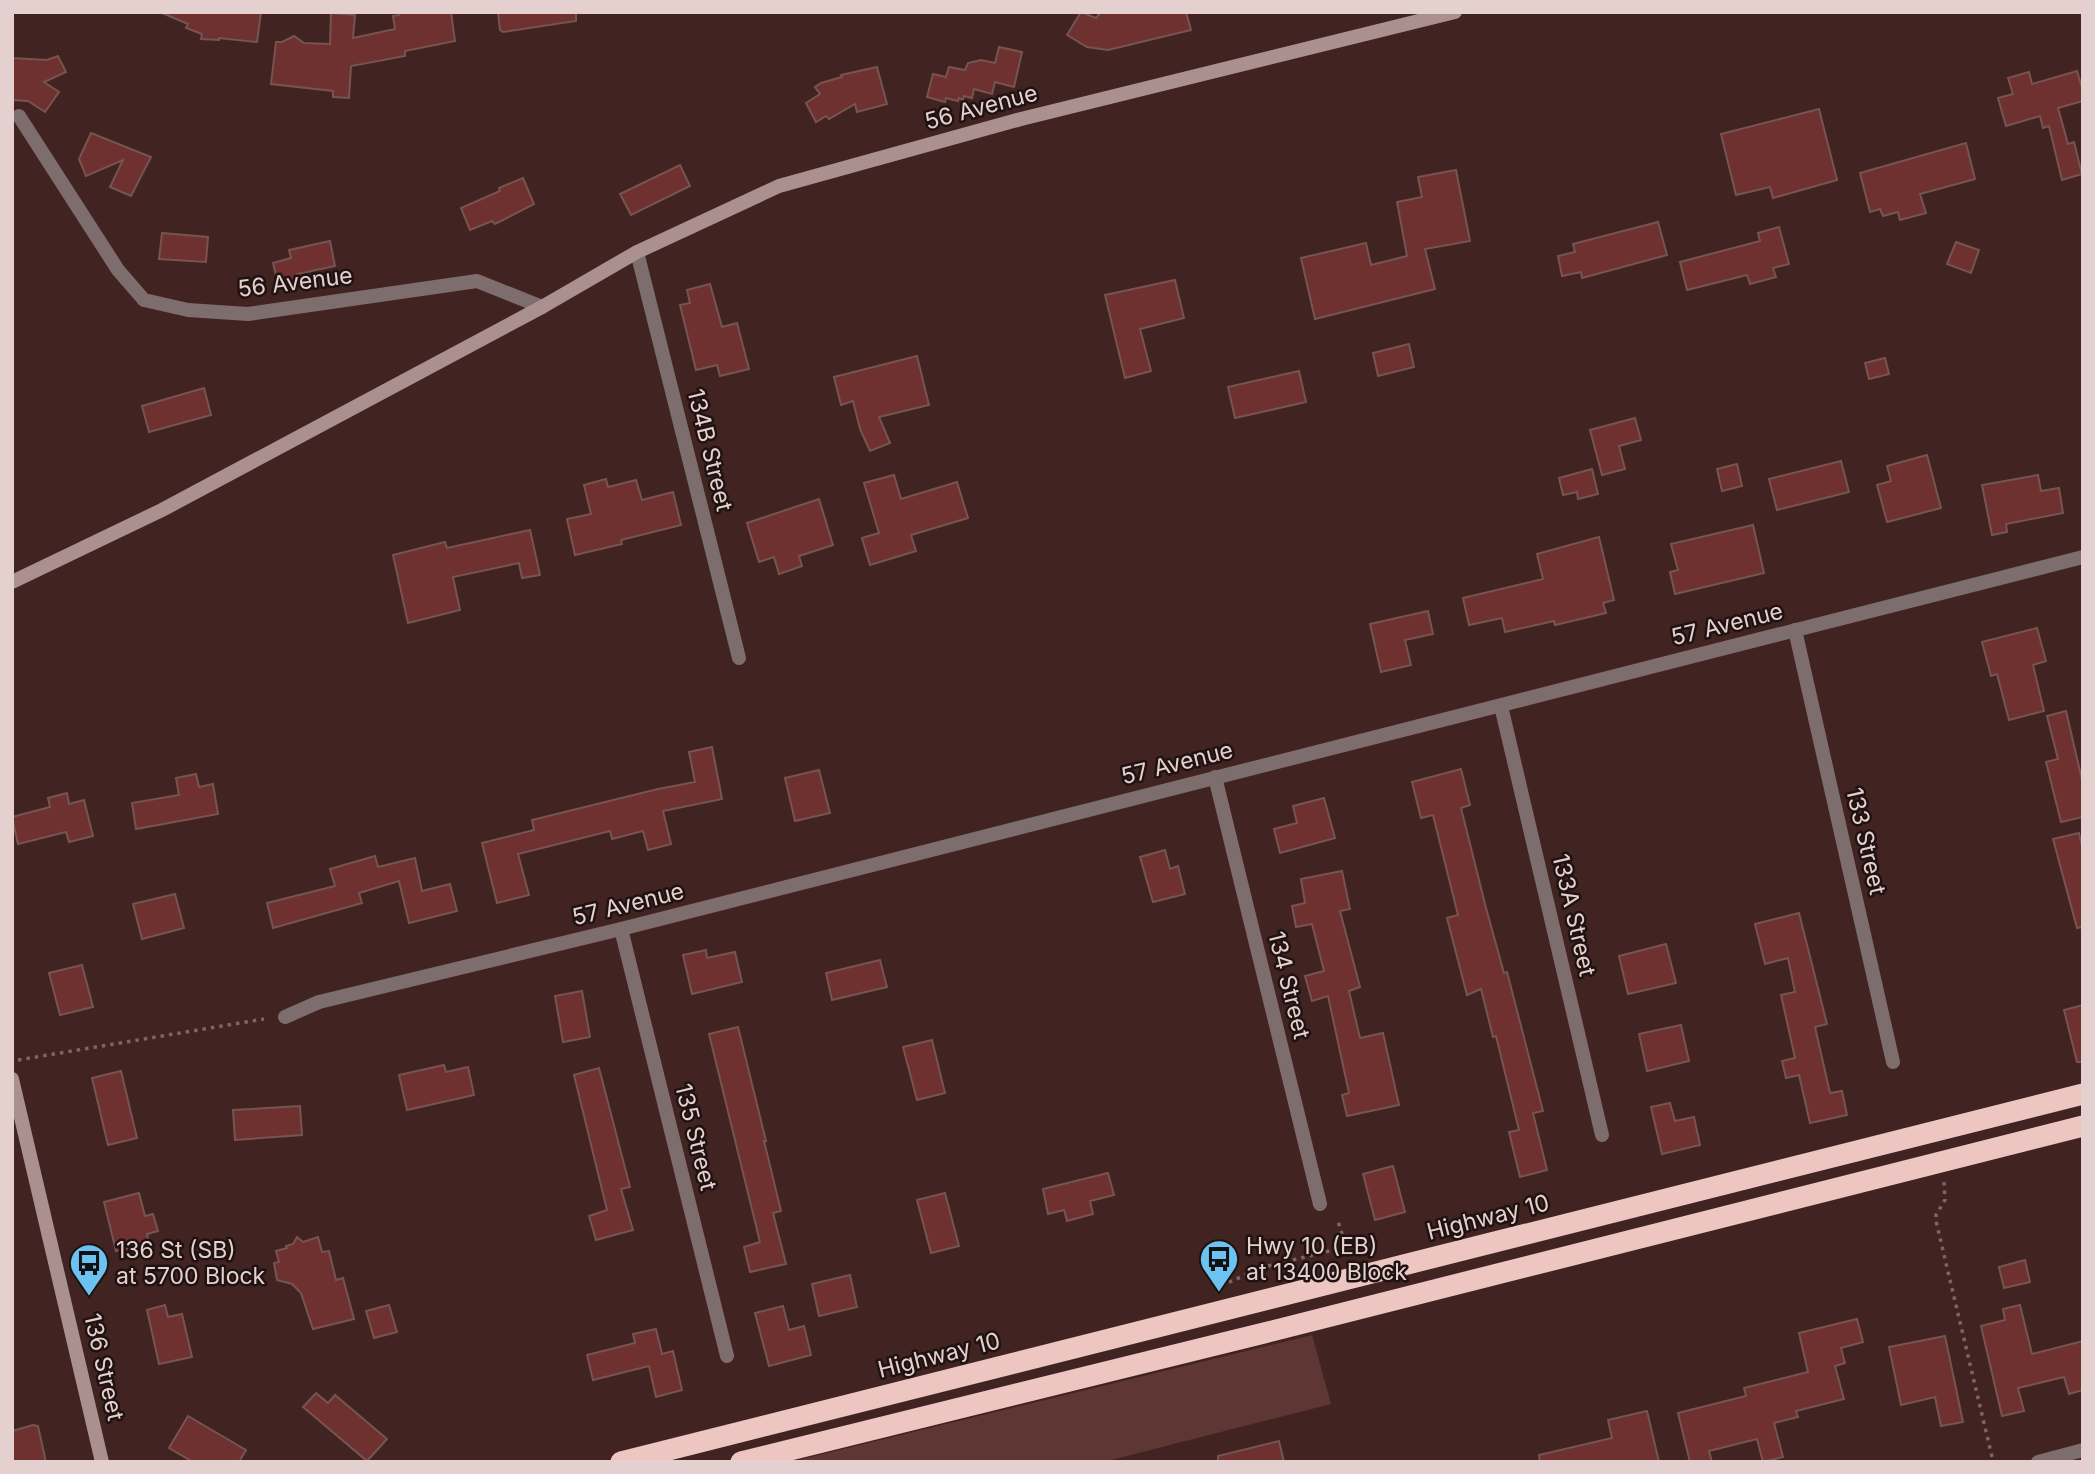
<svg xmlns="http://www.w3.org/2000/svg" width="2095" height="1474" font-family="Inter,sans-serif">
<rect width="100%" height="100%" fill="#412422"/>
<path fill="#5e3734" d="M1312,1335L1331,1404L1103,1462H790Z"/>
<g fill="#6e312f" stroke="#755451" stroke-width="2">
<path d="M160,12H261L257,42L219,38V40L201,39L202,34L186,28L188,24Z"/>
<path d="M398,12H451L455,41L405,51V56L351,66L349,98L333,97V91L271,84L276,42H282L294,36L304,43L330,44L331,13L355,15L353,38L395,29L393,16L399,15Z"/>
<path d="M498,12H576V21L503,32L500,30Z"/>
<path d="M1081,12L1096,18L1101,12H1186L1191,30L1108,50L1087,47L1067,35Z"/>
<path d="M999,47L1022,52L1014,87L995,82L992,94L974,89L972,98L964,96L963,100L959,98L958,101L946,98L945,102L927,97L933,74L946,77L949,67L965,70L968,63L981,60L995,63Z"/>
<path d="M58,56L66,72L44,82L59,92L45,112L28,101L12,100V58L47,60Z"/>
<path d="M877,67L887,104L857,112L855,104L829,119L826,116L816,122L806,103L820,94L815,87L821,83L842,77L841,75Z"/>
<path d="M2077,71L2083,91V101L2058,108L2068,144L2074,142L2082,174L2062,180L2049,126L2043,128L2040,116L2006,126L1998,98L2013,94L2008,78L2029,72L2032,84Z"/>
<path d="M1819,109L1837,180L1773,198L1770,187L1736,195L1721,134Z"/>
<path d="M91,133L151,157L131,196L110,187L123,160L86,176L79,159Z"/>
<path d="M1966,143L1975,179L1920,194L1926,213L1900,220L1898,212L1883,216L1880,209L1870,212L1860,173Z"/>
<path d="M680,165L690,186L631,215L620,194Z"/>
<path d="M1456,170L1470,241L1425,249L1435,289L1315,319L1301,258L1366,243L1371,265L1407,256L1397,202L1422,197L1418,177Z"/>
<path d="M523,178L534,204L495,224L492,221L470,230L461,208L500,191L499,188Z"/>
<path d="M1658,222L1667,255L1582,278L1581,272L1562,276L1558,256L1575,252L1573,244Z"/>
<path d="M1779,227L1789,264L1773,268L1776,277L1750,284L1747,275L1687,290L1680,262L1760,241L1758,233Z"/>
<path d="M162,233L208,237L206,262L159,259Z"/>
<path d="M330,241L335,266L297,274L298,280L278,284L273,263L291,258L289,250Z"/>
<path d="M1956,242L1979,250L1971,273L1947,264Z"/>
<path d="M1175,280L1184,318L1140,329L1151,371L1125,378L1105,295Z"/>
<path d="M710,284L722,327L737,323L749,369L720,376L717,365L696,370L680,305L690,303L687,290Z"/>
<path d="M1409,344L1414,367L1378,376L1373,353Z"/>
<path d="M917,356L929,405L879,417L890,443L870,451L860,429L853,401L841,405L834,377Z"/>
<path d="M1885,358L1889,374L1869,379L1865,363Z"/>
<path d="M1299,371L1306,402L1235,418L1228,387Z"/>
<path d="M204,388L211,415L149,432L142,406Z"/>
<path d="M1635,418L1641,440L1619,446L1625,469L1602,475L1590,430Z"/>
<path d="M1927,455L1941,508L1887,522L1877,485L1891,481L1887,466Z"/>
<path d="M1841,461L1849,492L1777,510L1769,479Z"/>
<path d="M1737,464L1742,486L1722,491L1717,469Z"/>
<path d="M1592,469L1598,494L1578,499L1577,492L1563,495L1559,478Z"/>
<path d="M894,475L901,499L957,482L968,518L911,535L916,551L870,565L862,538L879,533L864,483Z"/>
<path d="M2038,475L2041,491L2059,488L2063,513L2006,524L2007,532L1992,535L1982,485Z"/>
<path d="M606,479L608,487L636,480L642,500L673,492L681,525L621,540L622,544L575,555L567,519L591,514L584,485Z"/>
<path d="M819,499L833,545L799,556L802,566L779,574L774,557L759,562L747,523Z"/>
<path d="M1753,525L1764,573L1675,594L1670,572L1678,570L1671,544Z"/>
<path d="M530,530L540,575L522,578L519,563L453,577L460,610L408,623L393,555L445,542L447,548Z"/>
<path d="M1599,537L1614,600L1603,603L1606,613L1555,625L1554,621L1505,632L1502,618L1469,625L1463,598L1543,579L1537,554Z"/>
<path d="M1428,611L1433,634L1405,640L1411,665L1381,672L1370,624Z"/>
<path d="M2037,628L2046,661L2033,665L2044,711L2009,720L1997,674L1991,676L1982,642Z"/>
<path d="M2066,711L2083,784V817L2061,822L2046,762L2058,759L2047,716Z"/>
<path d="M712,747L722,799L663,811L671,844L648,850L643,831L612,839L610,831L518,854L529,895L497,903L482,843L534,830L532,820L658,789L695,782L689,752Z"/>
<path d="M1461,769L1470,805L1461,808L1486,908L1504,973L1507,972L1543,1111L1533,1113L1547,1170L1520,1177L1509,1132L1519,1130L1496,1036L1493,1037L1481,989L1467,995L1447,918L1458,915L1433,815L1421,818L1412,782Z"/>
<path d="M819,770L830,813L795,821L785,778Z"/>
<path d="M196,774L199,787L213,784L218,814L136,829L132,803L179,795L176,778Z"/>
<path d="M67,793L69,804L84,800L93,836L69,842L66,832L18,844L12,817L50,807L48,798Z"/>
<path d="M1324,798L1335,838L1280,853L1274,829L1297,823L1293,806Z"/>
<path d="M2079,833L2083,850V927L2077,928L2053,839Z"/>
<path d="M1165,850L1170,869L1178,866L1185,894L1153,902L1140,857Z"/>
<path d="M375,856L378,867L415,858L422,891L450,884L457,911L409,923L399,881L359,893L362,903L273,928L267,903L335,886L330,869Z"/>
<path d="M1342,871L1350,909L1340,911L1360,987L1349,991L1360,1038L1383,1033L1399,1105L1347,1116L1342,1095L1349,1093L1328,996L1312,1001L1305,976L1324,971L1312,924L1296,927L1292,906L1305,903L1301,879Z"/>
<path d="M175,894L184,928L142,939L133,904Z"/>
<path d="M1799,913L1827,1024L1815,1027L1830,1093L1842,1091L1847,1115L1810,1123L1799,1075L1786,1078L1782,1061L1795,1058L1781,995L1795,992L1788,958L1765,964L1755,924Z"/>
<path d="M1666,944L1676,983L1628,994L1619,956Z"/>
<path d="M706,950L707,958L735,952L742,982L692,994L683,955Z"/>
<path d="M880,960L887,987L832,1000L826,973Z"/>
<path d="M82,965L93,1007L60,1015L49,973Z"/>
<path d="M582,991L590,1037L563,1042L555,996Z"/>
<path d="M2083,1005V1062H2077L2064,1010Z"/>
<path d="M1681,1025L1689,1061L1647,1071L1639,1034Z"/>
<path d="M738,1027L766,1141H764L781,1211L773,1213L786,1264L750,1272L744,1247L760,1242L709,1034Z"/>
<path d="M932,1040L945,1093L917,1100L903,1047Z"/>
<path d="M444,1065L446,1072L468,1067L474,1095L407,1110L399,1075Z"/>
<path d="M599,1068L630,1187L621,1189L633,1230L596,1240L589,1216L607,1210L574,1075Z"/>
<path d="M121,1071L137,1138L108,1145L92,1078Z"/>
<path d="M1670,1103L1675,1121L1694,1117L1700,1145L1662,1154L1651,1107Z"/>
<path d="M300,1106L302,1135L235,1140L233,1110Z"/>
<path d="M1393,1166L1405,1212L1375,1220L1363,1174Z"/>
<path d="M1108,1173L1114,1195L1090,1201L1093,1214L1067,1221L1064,1210L1048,1214L1043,1189Z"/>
<path d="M139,1193L145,1216L153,1214L158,1231L147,1234L149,1243L116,1251L104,1202Z"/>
<path d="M945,1193L959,1246L931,1253L917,1200Z"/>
<path d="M297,1237L303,1242L318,1237L322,1252L329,1251L336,1280L343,1278L354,1319L313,1329L301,1293L292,1284L277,1280L274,1263L279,1262L276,1251L287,1248L286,1246L293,1244Z"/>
<path d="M2025,1260L2030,1282L2004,1288L1999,1267Z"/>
<path d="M850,1275L857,1307L819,1316L812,1284Z"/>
<path d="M165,1305L168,1317L182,1314L192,1357L159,1364L147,1310Z"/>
<path d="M389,1305L397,1332L374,1338L366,1311Z"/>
<path d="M2020,1305L2032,1354L2083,1341V1390L2069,1394L2064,1377L2018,1388L2024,1411L2002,1416L1981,1326L2005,1320L2003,1309Z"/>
<path d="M783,1306L789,1330L804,1326L811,1355L769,1366L755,1313Z"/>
<path d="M1857,1319L1863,1342L1841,1348L1845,1363L1835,1366L1844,1399L1796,1411L1798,1417L1774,1423L1783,1457L1763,1462L1757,1439L1709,1451L1712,1462H1690L1678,1413L1746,1396L1744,1388L1808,1372L1799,1333Z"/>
<path d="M656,1329L662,1354L673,1351L682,1390L656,1397L649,1366L593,1380L587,1355L635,1343L633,1334Z"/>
<path d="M1945,1336L1963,1422L1941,1426L1935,1397L1901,1405L1889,1347Z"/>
<path d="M316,1393L328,1403L335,1395L387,1439L367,1461L303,1407Z"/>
<path d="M1647,1411L1659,1462H1540L1539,1455L1612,1438L1608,1420Z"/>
<path d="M188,1416L246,1450L239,1462H193L169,1448Z"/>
<path d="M33,1425L38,1426L46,1462H12V1431Z"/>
<path d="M1279,1441L1284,1462H1218V1456Z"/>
</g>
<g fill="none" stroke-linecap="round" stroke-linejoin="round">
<g stroke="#7e6563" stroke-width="3.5" stroke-dasharray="3.5 5" stroke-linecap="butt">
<path d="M18,1060L264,1019"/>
<path d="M1944,1182L1945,1200L1936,1215V1221L1993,1461"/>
<path d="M1219,1292L1218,1287L1264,1267L1346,1247L1337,1218"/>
</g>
<g stroke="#7d6d6c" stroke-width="14">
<path d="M19,116L118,270L144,300L188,310L248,314L477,281L542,307"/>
<path d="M637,252L739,658"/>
<path d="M1795,630L1893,1062"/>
<path d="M1501,706L1602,1135"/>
<path d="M1215,777L1320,1204"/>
<path d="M621,929L727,1356"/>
<path d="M285,1017L319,1002L621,929L2083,557"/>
<path d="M2038,1462L2083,1450"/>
</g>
<g stroke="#aa918f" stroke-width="14">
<path d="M12,582L162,510L542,307L637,252L779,186L1021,119L1455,12"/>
<path d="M12,1079L102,1462"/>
</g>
<g stroke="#edc6c2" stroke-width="21">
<path d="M621,1462L2083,1094"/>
<path d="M741,1462L1264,1333L2083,1126"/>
</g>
</g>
<defs>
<g id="bus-pin" transform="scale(2.0125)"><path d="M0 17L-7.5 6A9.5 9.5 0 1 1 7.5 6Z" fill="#6cc3f2" stroke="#1f1211"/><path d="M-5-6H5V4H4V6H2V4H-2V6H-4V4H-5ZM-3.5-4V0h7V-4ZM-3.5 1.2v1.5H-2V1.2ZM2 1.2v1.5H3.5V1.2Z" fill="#111"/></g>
</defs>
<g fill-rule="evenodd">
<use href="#bus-pin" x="1219" y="1259"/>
<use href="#bus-pin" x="89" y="1263"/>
</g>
<g text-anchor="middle" stroke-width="5" stroke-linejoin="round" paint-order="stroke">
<g font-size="23" fill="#e4d0cf" stroke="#1f1211">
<text transform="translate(981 107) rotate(-15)" y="8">56 Avenue</text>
<text transform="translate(295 282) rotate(-7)" y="8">56 Avenue</text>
<text transform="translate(710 450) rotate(76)" y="8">134B Street</text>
<text transform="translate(1727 624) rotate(-14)" y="8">57 Avenue</text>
<text transform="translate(1177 763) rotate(-14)" y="8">57 Avenue</text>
<text transform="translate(1866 841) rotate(77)" y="8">133 Street</text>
<text transform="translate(628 904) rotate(-14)" y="8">57 Avenue</text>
<text transform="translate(1574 915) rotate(77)" y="8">133A Street</text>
<text transform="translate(1289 985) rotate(76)" y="8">134 Street</text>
<text transform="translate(696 1137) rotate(76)" y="8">135 Street</text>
<text transform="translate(1488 1217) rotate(-14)" y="8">Highway 10</text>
<text transform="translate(939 1355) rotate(-14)" y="8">Highway 10</text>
<text transform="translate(104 1367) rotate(77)" y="8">136 Street</text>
</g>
<g font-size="23" fill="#e4d0cf" stroke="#1f1211" text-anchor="start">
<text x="1246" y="1254">Hwy 10 (EB)<tspan x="1246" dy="26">at 13400 Block</tspan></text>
<text x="116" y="1258">136 St (SB)<tspan x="116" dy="26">at 5700 Block</tspan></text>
</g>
</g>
<rect width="2095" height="1474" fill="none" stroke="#e4d0cf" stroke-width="28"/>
</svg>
